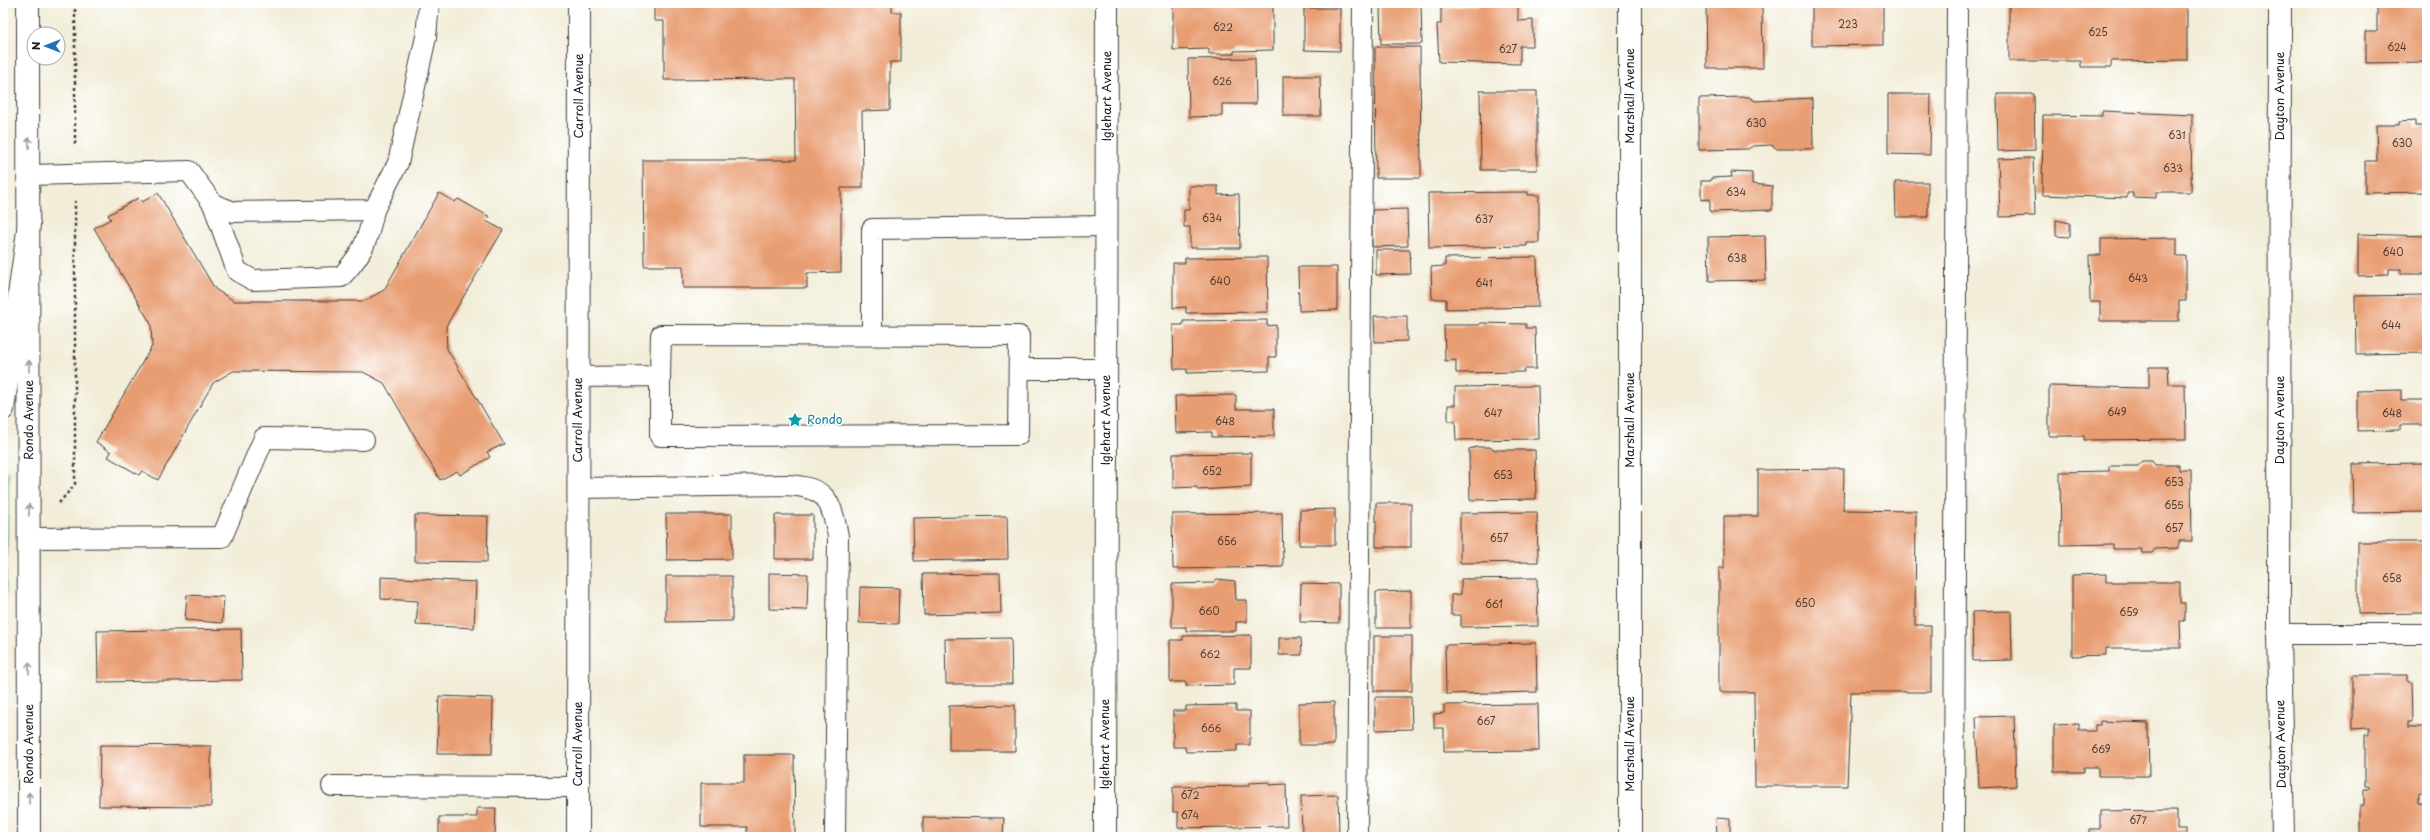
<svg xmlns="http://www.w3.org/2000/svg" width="2430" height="840" font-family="'Playpen Sans',sans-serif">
<rect width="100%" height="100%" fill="#fff"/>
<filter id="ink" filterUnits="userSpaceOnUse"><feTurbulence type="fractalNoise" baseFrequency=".025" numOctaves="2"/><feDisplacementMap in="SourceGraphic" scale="8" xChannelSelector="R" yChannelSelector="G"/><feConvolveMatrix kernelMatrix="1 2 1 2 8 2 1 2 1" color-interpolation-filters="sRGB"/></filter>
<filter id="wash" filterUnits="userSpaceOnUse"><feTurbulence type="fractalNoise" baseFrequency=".012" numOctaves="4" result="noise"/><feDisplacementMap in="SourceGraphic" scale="16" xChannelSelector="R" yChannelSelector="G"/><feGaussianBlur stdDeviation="0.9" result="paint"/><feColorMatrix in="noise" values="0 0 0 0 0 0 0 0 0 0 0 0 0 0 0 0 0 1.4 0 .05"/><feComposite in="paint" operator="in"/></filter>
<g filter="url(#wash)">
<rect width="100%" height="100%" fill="#f2edd8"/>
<path fill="#9bda8f" stroke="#5c7b56" d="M9,472L3,701V486L4,473Z"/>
<g id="blocks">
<g fill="#e89c71">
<path d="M654,3H892V12H901V62H890V110L862,111L863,188H841V272L807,273V288H683V266H644L643,160H796L795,79L664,80V21H654Z"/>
<path d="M1173,3L1273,4V50L1234,51V54H1209V49L1173,50Z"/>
<path d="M1481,3H1518V21L1533,20V46H1520V64L1439,62L1437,24H1441V8L1481,5Z"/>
<path d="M1706,3H1762L1763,68H1707Z"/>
<path d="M1812,3H1883V45L1812,46Z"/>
<path d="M2009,3H2187V60L2111,61V67H2081V61H2009Z"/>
<path d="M2377,3H2427V62L2366,63V31H2377Z"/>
<path d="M1421,5L1422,44H1381L1380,6Z"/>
<path d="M1304,8H1340V51L1304,50Z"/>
<path d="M1375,47H1420L1421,178H1376Z"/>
<path d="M1255,58L1256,104H1222V116L1189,117L1188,59Z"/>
<path d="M1283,76H1320L1321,116H1283Z"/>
<path d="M1480,91H1537V170H1481Z"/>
<path d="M1888,94H1931L1930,155L1888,154Z"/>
<path d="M1997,94H2034L2035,150L1998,151Z"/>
<path d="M1749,97L1755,101L1812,98L1813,149H1777L1772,145L1753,146L1748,149L1699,150V98Z"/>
<path d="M2102,111L2192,115L2191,192H2156V198L2133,197V193H2127V198L2042,195L2043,115L2102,116Z"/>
<path d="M2415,121V126H2427V192L2365,193V161H2377L2376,125H2399V122Z"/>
<path d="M2033,158L2035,216L2000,217L1998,159Z"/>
<path d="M1731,172L1752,173V184L1772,186V210L1710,212V199L1701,200V181H1711V178L1732,177Z"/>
<path d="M1895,182H1928V217H1896Z"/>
<path d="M1189,186H1218V195L1239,194L1240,248H1190V227H1184V210H1189Z"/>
<path d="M1528,192V195H1539V243H1527V246L1429,248L1428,193Z"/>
<path d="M158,193L215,289L234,301H364L384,290L439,193L455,202L458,199L490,217L486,221L503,230L446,326L447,349L504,444L487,452L490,457L460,475L457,471L440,480L384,383L363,372L233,371L213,383L158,480L142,471L139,475L108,457L111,452L96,442L152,346L151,324L94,228L111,219L108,215L138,198L142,202Z"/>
<path d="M1407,209L1408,246L1372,247V210Z"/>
<path d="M2056,220L2070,223V237L2056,236Z"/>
<path d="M2358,234L2427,236V274H2401V269H2389V275L2358,276Z"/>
<path d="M1765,236L1766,280L1709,281L1708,237Z"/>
<path d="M2177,238V256H2186V301H2179V321H2100V302H2090L2089,255H2101V239Z"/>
<path d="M1376,250H1410L1411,274L1376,275Z"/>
<path d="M1267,257L1268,312L1186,313V307L1173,308V263H1185V258Z"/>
<path d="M1537,257L1538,307L1446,309V299H1432L1431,267L1445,266V258Z"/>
<path d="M1298,267H1337V310L1299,311Z"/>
<path d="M2427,295V353L2356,354L2355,296Z"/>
<path d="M1374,316H1407V341L1375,342Z"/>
<path d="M1267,320V326L1276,325V357H1269V371L1187,373V369H1174L1173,325H1183V321Z"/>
<path d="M1481,323L1526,324V328H1535L1536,369H1524V372L1456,373V360L1445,361L1444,325H1479Z"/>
<path d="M2149,367H2168L2169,384H2185L2186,439L2084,440V436H2049V386L2149,388Z"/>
<path d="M1538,386L1539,439L1456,440L1455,421H1448V405H1455V387Z"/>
<path d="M2401,390V400H2426V425H2400V430L2357,431V391Z"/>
<path d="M1236,395V409H1274V436L1212,437V432L1176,433L1175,396Z"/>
<path d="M1477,447H1489L1496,450H1535L1536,499L1470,500L1469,449Z"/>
<path d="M1251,453V487L1197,490V487L1173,488V454Z"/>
<path d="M2142,461H2152L2155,465H2179V470H2191L2192,541H2179V548L2155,549L2152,553H2142L2141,549H2113V544L2061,545L2060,472L2109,471V466H2138Z"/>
<path d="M2427,463V512L2354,513L2353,464Z"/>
<path d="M1844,469L1843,510L1916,511L1915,625H1931V692H1851L1847,786H1755L1754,692H1719V568H1724V516H1758V470Z"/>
<rect x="1376" y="503" width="35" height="44"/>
<path d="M1335,509V545H1299L1300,510Z"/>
<path d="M1537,512L1538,562L1460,563V513Z"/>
<path d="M1282,513L1283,567L1173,569L1172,514Z"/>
<path d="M666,514H732V559L667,560Z"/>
<path d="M415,515L488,516L487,562L415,561Z"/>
<rect x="775" y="515" width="38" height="44"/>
<path d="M1007,516L1008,559L914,561L913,518Z"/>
<path d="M2358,542H2427V613L2358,614Z"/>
<path d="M769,573L808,574L807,610L769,609Z"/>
<path d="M1000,573L1001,613L924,615L923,574Z"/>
<path d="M2106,574V582H2180V603H2185V621H2180L2181,648H2106V655L2072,656V575Z"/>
<path d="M666,576H732V621L666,622Z"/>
<path d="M381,577L476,582L474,628L416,625L418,601L381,599Z"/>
<path d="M1537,578L1538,626L1461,627V615H1451V595L1461,594V579Z"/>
<path d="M1217,579L1235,581L1236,600H1247V622H1236V631H1186V627H1172V584L1212,583Z"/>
<path d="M1301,583L1339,584V623L1300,622Z"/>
<path d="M860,587L899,588L898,624L859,623Z"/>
<path d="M1411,591V628H1376V592Z"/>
<path d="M187,595L224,597L222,623L185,620Z"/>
<path d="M2011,611L2012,660L1973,661L1972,612Z"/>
<path d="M241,629L242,680L98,682L97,631Z"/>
<path d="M1251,635V668H1234V685L1186,686V682H1170V640H1183V636Z"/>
<rect x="1374" y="636" width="38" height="55"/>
<path d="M1011,638L1012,684H946L945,639Z"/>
<path d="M1279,638H1301L1302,655H1279Z"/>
<path d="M1536,643L1537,692L1446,694L1445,645Z"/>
<path d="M2352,675H2407V682H2411L2412,722H2408V727H2427V792H2419V803H2427V837H2360V805H2364V790H2369V786H2365V735H2369V728L2352,729Z"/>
<path d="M439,696L493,698L492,754H437Z"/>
<path d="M1375,697H1411L1412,729L1375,730Z"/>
<path d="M1334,702V745H1299V703Z"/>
<path d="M1538,704L1539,751L1444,752V728H1434V714L1444,713V705Z"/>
<path d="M1015,705V751H949V706Z"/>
<path d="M1236,705V711H1250V745H1237V751L1186,752L1185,747H1173V711H1186V706Z"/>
<path d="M2014,716L2016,786L1979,788L1976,717Z"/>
<path d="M2100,721L2148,723L2149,776H2098V767H2084V772H2054V725L2079,724V731H2095V725H2100Z"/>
<path d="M100,745L211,746V807L99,806Z"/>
<path d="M744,755H794L795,834H747V827H701V783H744Z"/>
<path d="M1269,782V785L1286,784L1287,826L1178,828V812H1173V787L1249,786V783Z"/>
<path d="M1338,795L1339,835L1302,836L1301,796Z"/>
<path d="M477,808H496L495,837H439V817H477Z"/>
<path d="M2177,810V829H2186V837H2089V829H2100V811Z"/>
<path d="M923,817L1004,818L1003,837H923Z"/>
<path d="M1716,818L1730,819V836L1717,835Z"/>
</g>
</g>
</g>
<g filter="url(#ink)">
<use href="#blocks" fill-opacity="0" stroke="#3c3b38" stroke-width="1"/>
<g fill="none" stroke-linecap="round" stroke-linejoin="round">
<g stroke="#3c3b38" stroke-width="22">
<g id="lane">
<path d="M29,175L189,171L213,204L234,212L374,210L398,163L426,37L429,3"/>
<path d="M213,204L237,271L253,280L341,277C363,253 368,241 374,210"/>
<path d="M872,335V229L1107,226"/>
<path d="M1019,369H1106"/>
<path d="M578,377L660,376L661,335L1019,336L1018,435L660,436V376"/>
<path d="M578,488L786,485C826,487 831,499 838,536L835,837"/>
<path d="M29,538L222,537L264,438L364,440"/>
<path d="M2279,634H2427"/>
<path d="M332,786L578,787"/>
<path d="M1357,837L1363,3"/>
<path d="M1954,837L1957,3"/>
</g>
</g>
<g stroke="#3c3b38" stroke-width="24">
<g id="street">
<path d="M2280,3L2279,634L2283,837"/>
<path d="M578,837L579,3"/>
<path d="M1105,837L1107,3"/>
</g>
</g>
<g stroke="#3c3b38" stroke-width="24">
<g id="secondary">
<path d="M28,3L29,837"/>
<path d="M1630,837V3"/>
</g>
</g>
<g stroke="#3c3b38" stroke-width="24">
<path id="highway" d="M3,409L29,224"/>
</g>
<g stroke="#3c3b38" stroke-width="2.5" stroke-dasharray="3 3" stroke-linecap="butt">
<path d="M75,3V146"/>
<path d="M59,503L75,484V201"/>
</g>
<use href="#lane" stroke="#fff" stroke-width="20"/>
<use href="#street" stroke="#fff" stroke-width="22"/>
<use href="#secondary" stroke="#fff" stroke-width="22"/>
<use href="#highway" stroke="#fff" stroke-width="22"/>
</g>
<defs><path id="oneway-shaft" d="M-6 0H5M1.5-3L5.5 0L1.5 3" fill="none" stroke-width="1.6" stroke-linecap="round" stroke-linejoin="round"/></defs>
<g stroke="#999">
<use href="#oneway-shaft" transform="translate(29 143) rotate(-90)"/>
<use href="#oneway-shaft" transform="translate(29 366) rotate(-90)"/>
<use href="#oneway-shaft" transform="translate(29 510) rotate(-90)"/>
<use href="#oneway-shaft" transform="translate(29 668) rotate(-90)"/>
<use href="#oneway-shaft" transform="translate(29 798) rotate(-90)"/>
</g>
</g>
<defs>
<g id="sight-bare" transform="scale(1.2)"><path d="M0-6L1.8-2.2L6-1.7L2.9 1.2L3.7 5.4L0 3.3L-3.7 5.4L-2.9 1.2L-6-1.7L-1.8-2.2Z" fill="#0f9aa8" stroke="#fff" stroke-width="2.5" paint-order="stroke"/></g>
</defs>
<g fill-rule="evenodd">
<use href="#sight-bare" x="795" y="420"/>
</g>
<g text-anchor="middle" stroke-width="3" stroke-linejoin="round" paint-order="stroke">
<g font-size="10" fill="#4f3c31">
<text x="1848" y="28">223</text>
<text x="1223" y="31">622</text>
<text x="2098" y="36">625</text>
<text x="2397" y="51">624</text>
<text x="1508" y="53">627</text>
<text x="1222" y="85">626</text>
<text x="1756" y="127">630</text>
<text x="2177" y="139">631</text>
<text x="2402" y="147">630</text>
<text x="2173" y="172">633</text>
<text x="1736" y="196">634</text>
<text x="1212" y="222">634</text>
<text x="1484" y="223">637</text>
<text x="2393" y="256">640</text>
<text x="1737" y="262">638</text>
<text x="2138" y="282">643</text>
<text x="1220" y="285">640</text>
<text x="1484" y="287">641</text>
<text x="2391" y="329">644</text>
<text x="2117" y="416">649</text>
<text x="1493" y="417">647</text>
<text x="2392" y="417">648</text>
<text x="1225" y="425">648</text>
<text x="1212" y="475">652</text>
<text x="1503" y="479">653</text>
<text x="2174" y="486">653</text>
<text x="2174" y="509">655</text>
<text x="2174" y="532">657</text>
<text x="1499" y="542">657</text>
<text x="1227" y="545">656</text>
<text x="2392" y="582">658</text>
<text x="1805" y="607">650</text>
<text x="1494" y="608">661</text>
<text x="1209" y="615">660</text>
<text x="2129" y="616">659</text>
<text x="1210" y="658">662</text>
<text x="1486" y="725">667</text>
<text x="1211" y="732">666</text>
<text x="2101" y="753">669</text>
<text x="1190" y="799">672</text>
<text x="1190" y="819">674</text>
<text x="2138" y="824">677</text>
</g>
<g font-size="12" fill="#1c1c1c" stroke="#fff">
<text transform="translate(579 96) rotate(-90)" y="4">Carroll Avenue</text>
<text transform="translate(1107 96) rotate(-90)" y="4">Iglehart Avenue</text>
<text transform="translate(1630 96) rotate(-90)" y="4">Marshall Avenue</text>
<text transform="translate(2280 96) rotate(-90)" y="4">Dayton Avenue</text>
<text transform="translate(29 420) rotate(-90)" y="4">Rondo Avenue</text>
<text transform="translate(578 420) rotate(-90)" y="4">Carroll Avenue</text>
<text transform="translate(1106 420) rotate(-90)" y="4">Iglehart Avenue</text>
<text transform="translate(1630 420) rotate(-90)" y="4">Marshall Avenue</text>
<text transform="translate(2280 420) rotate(-90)" y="4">Dayton Avenue</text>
<text transform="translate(29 744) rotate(-90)" y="4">Rondo Avenue</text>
<text transform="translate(578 744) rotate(-90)" y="4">Carroll Avenue</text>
<text transform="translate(1105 744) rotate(-90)" y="4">Iglehart Avenue</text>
<text transform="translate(1630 744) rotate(-90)" y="4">Marshall Avenue</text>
<text transform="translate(2281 744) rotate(-91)" y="4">Dayton Avenue</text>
</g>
<g font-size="12" fill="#0d838f" stroke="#fff" text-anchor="start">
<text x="807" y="424">Rondo</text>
</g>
</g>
<rect width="2430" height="840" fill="none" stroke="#fff" stroke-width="16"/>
<g transform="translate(46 46) rotate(270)"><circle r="19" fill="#ffffff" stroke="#a4a4a4"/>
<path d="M0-3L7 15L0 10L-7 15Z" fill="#1f6fb2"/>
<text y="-6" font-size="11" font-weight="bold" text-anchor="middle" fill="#1c1c1c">N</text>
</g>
</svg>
